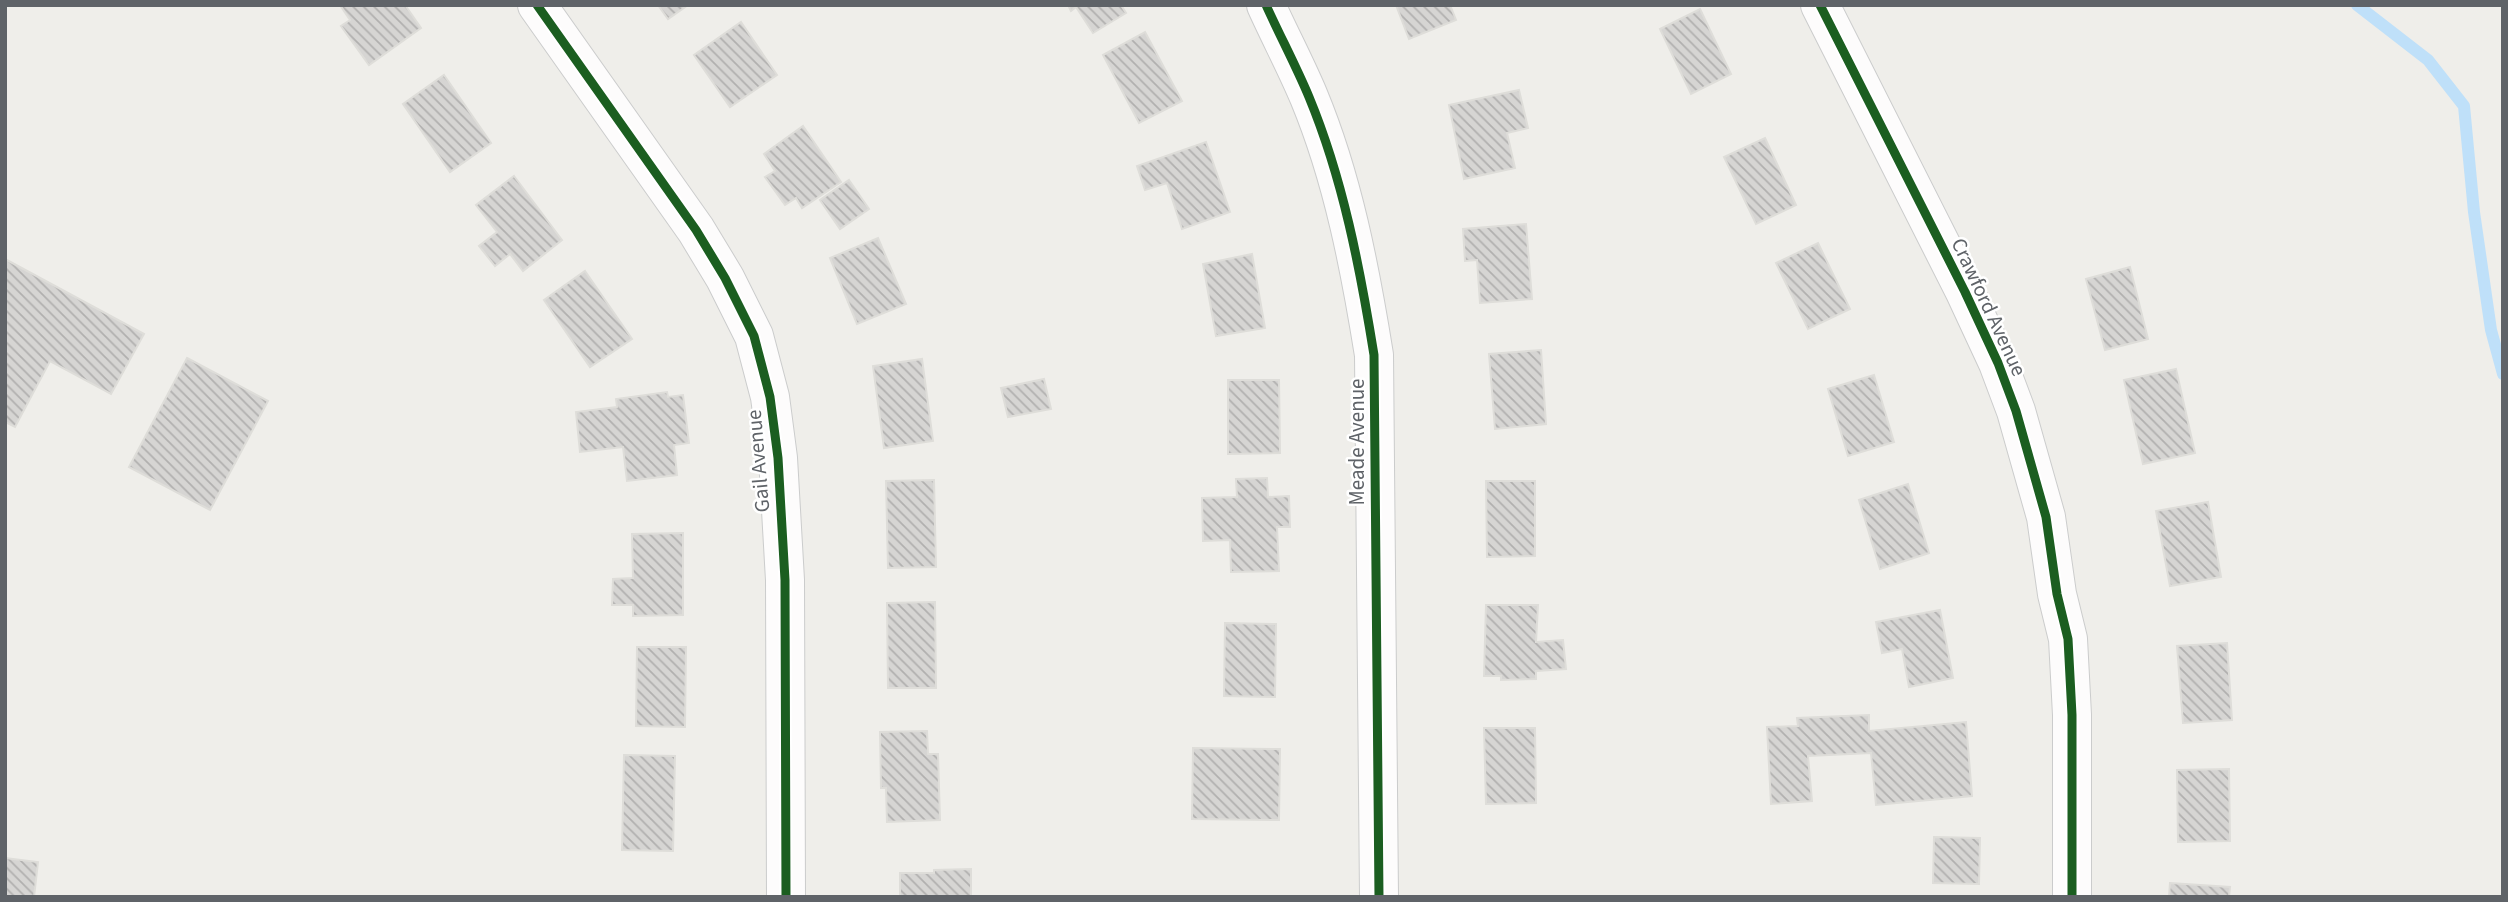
<svg xmlns="http://www.w3.org/2000/svg" width="2508" height="902" font-family="'Source Sans 3',sans-serif">
<defs>
<pattern id="building-back-hatch" width="6" height="6" patternUnits="userSpaceOnUse" patternTransform="scale(1.75)"><rect width="6" height="6" fill="#d6d5d3"/><path d="M-1 5l2 2M0 0l6 6M5-1l2 2" fill="none" stroke="#b1b0af"/></pattern>
</defs>
<rect width="100%" height="100%" fill="#efeeea"/>
<g fill="none" stroke-linecap="round" stroke-linejoin="round">
<path stroke="#bfe0f9" stroke-width="12" d="M2357,5L2428,60L2464,106L2474,212L2491,330L2503,374"/>
</g>
<g fill="url(#building-back-hatch)" stroke="#deddd9" stroke-width="2">
<path d="M340,5H405L421,28L369,65L341,26L350,20Z"/>
<path d="M658,5H688L668,19Z"/>
<path d="M1068,5H1121L1126,13L1093,33L1076,7L1071,11Z"/>
<path d="M1396,5H1450L1456,20L1409,39Z"/>
<path d="M1700,9L1731,74L1691,94L1660,29Z"/>
<path d="M741,22L777,75L730,107L694,55Z"/>
<path d="M1145,32L1182,101L1139,123L1103,55Z"/>
<path d="M444,75L491,143L450,172L403,104Z"/>
<path d="M1519,90L1528,128L1507,133L1515,168L1464,179L1449,105Z"/>
<path d="M803,126L841,182L802,208L796,198L785,205L765,177L775,171L764,154Z"/>
<path d="M1765,138L1796,205L1756,224L1724,157Z"/>
<path d="M1206,142L1230,212L1182,229L1167,183L1145,190L1137,166Z"/>
<path d="M514,176L562,240L523,271L510,254L495,266L479,246L497,232L476,205Z"/>
<path d="M849,180L869,209L840,229L820,200Z"/>
<path d="M1526,224L1532,299L1480,303L1477,260L1465,261L1463,229Z"/>
<path d="M878,238L906,304L857,324L830,258Z"/>
<path d="M1818,243L1850,309L1808,329L1776,263Z"/>
<path d="M1252,254L1265,328L1216,336L1203,264Z"/>
<path d="M5,259L144,334L111,394L50,361L15,427L5,422Z"/>
<path d="M2130,267L2148,339L2105,350L2086,279Z"/>
<path d="M585,271L632,339L590,367L544,300Z"/>
<path d="M1541,350L1546,424L1495,429L1489,354Z"/>
<path d="M187,358L268,401L210,510L129,467Z"/>
<path d="M922,359L933,441L884,448L873,366Z"/>
<path d="M2176,369L2195,453L2143,464L2124,380Z"/>
<path d="M1874,375L1894,442L1848,456L1828,389Z"/>
<path d="M1044,379L1051,409L1008,417L1001,388Z"/>
<path d="M1228,380H1279L1280,453L1228,454Z"/>
<path d="M667,392L668,397L683,395L689,443L674,445L677,475L627,481L623,447L580,452L576,412L617,407L616,399Z"/>
<path d="M1267,478L1268,497L1289,496L1290,527H1277L1279,571L1231,572L1230,540L1203,541L1202,498L1237,497L1236,479Z"/>
<path d="M934,480L936,567L888,568L886,481Z"/>
<path d="M1486,481H1535V556L1487,557Z"/>
<path d="M1908,484L1929,553L1880,569L1859,500Z"/>
<path d="M2208,502L2221,577L2170,586L2156,511Z"/>
<path d="M683,533V615L633,616V605H612L613,579L633,578L632,534Z"/>
<path d="M935,602L936,688H888L887,603Z"/>
<path d="M1486,605H1538L1536,642L1563,640L1566,669L1536,671V679L1501,680V676H1484Z"/>
<path d="M1940,610L1953,678L1909,687L1902,649L1882,653L1876,622Z"/>
<path d="M1225,623L1276,624L1275,697L1224,696Z"/>
<path d="M2227,643L2232,720L2183,723L2177,646Z"/>
<path d="M637,647H686L685,727L636,726Z"/>
<path d="M1869,715V731L1966,722L1972,796L1876,805L1871,753L1808,756L1812,801L1771,804L1767,727L1798,726L1797,718Z"/>
<path d="M1484,728H1535L1536,803L1486,804Z"/>
<path d="M927,731L928,754H938L940,820L887,822L886,788H881L880,732Z"/>
<path d="M1193,748L1280,749L1279,820L1192,819Z"/>
<path d="M624,755L675,756L673,851L622,850Z"/>
<path d="M2229,769L2230,841L2178,842L2177,770Z"/>
<path d="M1934,837L1980,838L1979,884L1933,883Z"/>
<path d="M5,858L38,862L34,897H5Z"/>
<path d="M971,869V897H900V873H934V870Z"/>
<path d="M2170,883L2230,887L2229,897H2169Z"/>
</g>
<g fill="none" stroke-linecap="round" stroke-linejoin="round">
<g stroke="#cbcccc" stroke-width="40">
<g id="minor">
<path d="M537,5L696,230L725,278L754,336L770,397L778,458L785,580L786,897"/>
<path d="M1266,5C1280,36 1296,66 1309,97C1343,179 1360,268 1374,355L1379,897"/>
<path d="M1820,5L1965,292L1998,363L2016,411L2046,517L2057,594L2068,639L2072,715V897"/>
</g>
</g>
<use href="#minor" stroke="#fdfcfc" stroke-width="38"/>
<g stroke="#fff" stroke-width="13">
<g id="cycleway">
<path d="M537,5L696,230L725,278L754,336L770,397L778,458L785,580L786,897"/>
<path d="M1266,5C1280,36 1296,66 1309,97C1343,179 1360,268 1374,355L1379,897"/>
<path d="M1820,5L1965,292L1998,363L2016,411L2046,517L2057,594L2068,639L2072,715V897"/>
</g>
</g>
<use href="#cycleway" stroke="#1b5e20" stroke-width="9"/>
</g>
<g text-anchor="middle" stroke-width="5" stroke-linejoin="round" paint-order="stroke">
<g font-size="21" fill="#5f6368" stroke="#fff">
<text transform="translate(1989 307) rotate(65)" y="7">Crawford Avenue</text>
<text transform="translate(1357 442) rotate(-90)" y="7">Meade Avenue</text>
<text transform="translate(758 461) rotate(-95)" y="7">Gail Avenue</text>
</g>
</g>
<rect width="2508" height="902" fill="none" stroke="#5f6368" stroke-width="14"/>
</svg>
